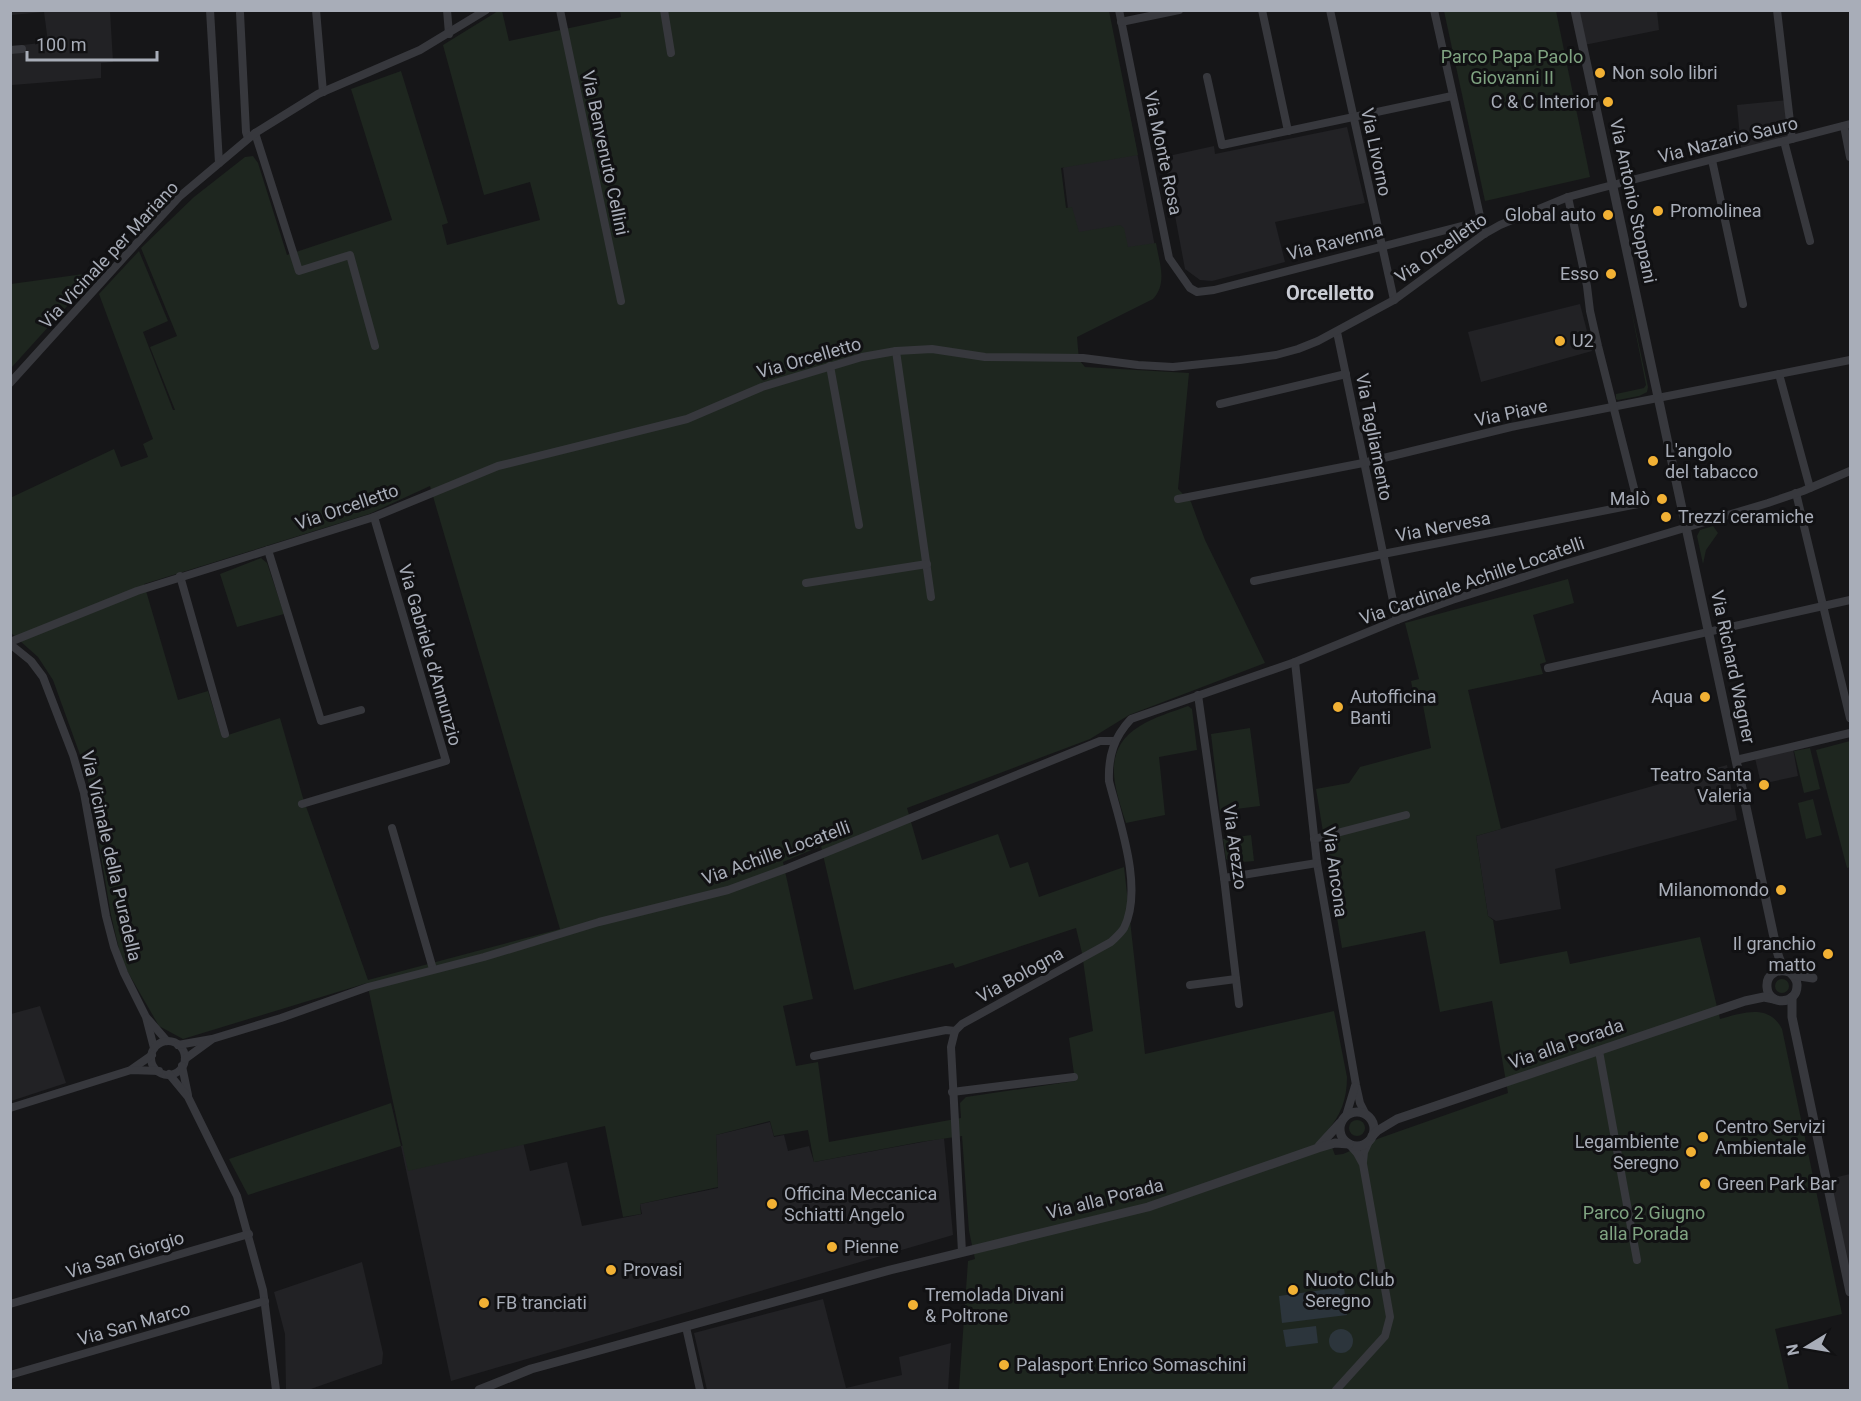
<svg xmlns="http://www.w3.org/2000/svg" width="1861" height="1401" font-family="Roboto,sans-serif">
<rect width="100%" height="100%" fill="#161618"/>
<g fill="#222225">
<path d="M11,11H110L113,62L101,63V78L12,85L10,53L24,51L23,45L48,42L44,12L11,15Z"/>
<path d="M1576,11H1657L1659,30L1584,45Z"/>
<path d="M1789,100L1794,135L1741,149L1737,105Z"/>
<path d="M1129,110L1155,247L1078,254L1072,210L1068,209L1063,168L1118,112Z"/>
<path d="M1347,127L1365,203L1275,222L1285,262L1212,281L1200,280L1185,269L1164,157L1214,146L1215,154Z"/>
<path d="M1580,304L1592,351L1481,382L1468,332Z"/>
<path d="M1793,749L1798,776L1761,784L1755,758Z"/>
<path d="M1727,765L1737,820L1555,869L1561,909L1496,921L1488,916L1476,836Z"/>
<path d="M40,1006L66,1083L11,1101V1014Z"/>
<path d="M517,1117L530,1171L567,1162L582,1226L642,1214L640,1204L718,1188L716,1135L770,1122L774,1137L784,1135L788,1151L809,1146L814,1162L944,1138L953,1235L451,1381L401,1146Z"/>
<path d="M1850,1174V1275L1829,1179Z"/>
<path d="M362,1262L383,1353L382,1364L308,1390H286L285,1334L274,1292Z"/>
<path d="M823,1299L846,1388L902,1375L899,1357L951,1343L948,1390H707L694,1333Z"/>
</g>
<g fill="#1e261f" fill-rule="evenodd">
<path d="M498,11H502L509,41L621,17L620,11H1109L1138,155L1061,168L1066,208L1072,207L1079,232L1120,225L1124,228L1128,247L1156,243C1159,262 1168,283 1153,299L1077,337L1079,360L1085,367L1189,373L1178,489L1191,502L1205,540L1265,663L1129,715L1090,739L907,808L922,860L998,834L1010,868L1028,862L1039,897L1124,867L1145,1054L1334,1011L1347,1077C1347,1099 1341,1116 1326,1132L1335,1155L1343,1154L1380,1138L1508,1093L1492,1001L1440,1012L1425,931L1342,948L1316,789L1349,783L1360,767L1431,748L1422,700L1415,701L1411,681L1419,679L1405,623L1568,579L1574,603L1533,615L1546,662L1540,664L1543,674L1468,690L1501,829L1476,836L1488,916L1493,920L1500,964L1567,951L1570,964L1700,937L1720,1019C1742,1013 1769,1003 1782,1029L1842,1314L1775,1329L1789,1390H959L968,1261L975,1259L969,1231L962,1136L920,1142L814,1162L808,1130L774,1136L770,1121L716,1135L718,1187L640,1204L641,1214L623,1217L605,1126L408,1171L367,983L183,1039L159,1026L122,962L111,915L87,774L53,680L38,657L11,633L10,498L114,449L121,467L148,457L143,444L153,439L99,294L139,251L168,321L143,332L173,410H175L150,347L177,336L141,248L194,197L245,157L253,156L258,163L287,255L392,220L351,89L401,71L448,223L442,225L447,245L540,220L530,182L484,195L443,45ZM430,486L560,929L368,980L303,798L280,718L222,737L208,691L178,700L144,584L369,514ZM821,846L854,990L953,963L955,968L1076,928L1082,953L1093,1031L1069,1038L1075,1081L966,1097L960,1103L961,1118L829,1142L818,1062L796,1066L783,1006L813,999L783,862Z"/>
<path d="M1444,11H1556L1590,177L1485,201Z"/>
<path d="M98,272L11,368V284Z"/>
<path d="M1630,304L1648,387L1647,392L1639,396L1618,400L1616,399V394L1644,388L1646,385Z"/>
<path d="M1713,526L1718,533L1706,550L1703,564L1697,536L1700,530Z"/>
<path d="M261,558L267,563L284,614L237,627L220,574Z"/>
<path d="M1188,706L1192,709L1197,750L1159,757L1165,815L1126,823C1115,788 1100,750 1140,726C1154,717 1172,712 1188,706Z"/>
<path d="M1250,728L1260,806L1220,811L1211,734Z"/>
<path d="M1850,741V867L1847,868L1816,750Z"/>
<path d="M1810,748L1820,789L1804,793L1794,751Z"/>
<path d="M1813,799L1822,835L1806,839L1798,803Z"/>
<path d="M1251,835L1254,861L1232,863L1226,859L1223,839Z"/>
<circle cx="1782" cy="986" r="7"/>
<path d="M391,1103L401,1146L248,1195L229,1159Z"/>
<circle cx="1357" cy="1128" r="8"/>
</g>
<g fill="#2c353c">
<path d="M1344,1287L1347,1315L1282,1323L1279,1296Z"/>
<path d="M1316,1326L1318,1343L1286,1347L1283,1330Z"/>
<circle cx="1341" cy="1341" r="12"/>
</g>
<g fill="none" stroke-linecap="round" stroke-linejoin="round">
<g stroke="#37383d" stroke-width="8">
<path d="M210,10L219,163"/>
<path d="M316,10L323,92"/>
<path d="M447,10L449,34"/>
<path d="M560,10L621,301"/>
<path d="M664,10L671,53"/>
<path d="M1119,10L1169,258L1190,288L1197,292L1214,290L1481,221"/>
<path d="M1262,10L1288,131"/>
<path d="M1330,10L1394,300"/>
<path d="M1434,10L1484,234"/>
<path d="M1777,10L1792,139"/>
<path d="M240,13L246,132L248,138"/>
<path d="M1121,22L1179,10"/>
<path d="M10,50L22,49"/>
<path d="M1207,77L1222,145L1452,96"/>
<path d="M1844,126L1850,157"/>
<path d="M255,133L299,271L350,255L375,346"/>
<path d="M1784,141L1810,241"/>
<path d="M1712,160L1743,304"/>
<path d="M1337,332L1397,620"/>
<path d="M896,351L931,597"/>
<path d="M830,366L859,525"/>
<path d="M1779,374L1810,488"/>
<path d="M10,383L155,223L179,197L255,133L318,94L420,50L486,10"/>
<path d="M1220,404L1346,374"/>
<path d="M1796,493L1850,718"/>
<path d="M1178,499L1363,463L1511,427L1850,360"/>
<path d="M268,550L321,721L361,710"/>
<path d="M180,576L225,734"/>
<path d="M1254,581L1383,554L1638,504L1598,346L1590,311L1587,286L1568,197"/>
<path d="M806,583L927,564"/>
<path d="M10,642L137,591L374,517L498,466L687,419L762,387L862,357L896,351L932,349L985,357L1083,358L1138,365L1173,367L1240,360L1276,355L1298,349L1318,341L1394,300L1484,234L1500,225L1568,197L1601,188L1850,124"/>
<path d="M10,644L31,661L43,677L73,755L84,793L106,916L114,947L124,973L146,1017L154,1048"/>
<path d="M1295,662L1317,863L1356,1085L1360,1103L1366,1115"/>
<path d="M1548,668L1850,600"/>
<path d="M1198,695L1224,878L1239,1004"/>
<path d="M1736,760L1850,733"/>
<path d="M302,804L446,761L374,517"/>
<path d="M392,828L433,969"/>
<path d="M1314,839L1406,815"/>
<path d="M1224,878L1317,863"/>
<path d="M1190,985L1236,979"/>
<path d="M147,1018L167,1041"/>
<circle cx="168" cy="1058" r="17"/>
<path d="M178,1045L212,1039L281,1018L368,987L484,957L599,922L728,890L788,868L1100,741H1115"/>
<path d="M1599,1051L1637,1260"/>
<path d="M814,1056L946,1030L955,1031"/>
<path d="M185,1059L211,1040"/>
<path d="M182,1066L188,1095"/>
<path d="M132,1069L152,1055"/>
<path d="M169,1074L188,1097L237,1196L263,1290L276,1390"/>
<path d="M952,1092L1074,1077"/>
<path d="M10,1108L131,1070L159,1071"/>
<path d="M1346,1116L1355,1086"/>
<path d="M1363,1162L1364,1152L1369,1141"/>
<path d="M962,1252L951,1047L955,1031L962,1024L1111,942C1116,937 1121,933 1124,928C1144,888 1119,821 1109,781C1108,756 1114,737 1131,719L1295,662L1397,620L1452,600L1561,565L1768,503L1803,491L1850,471"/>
<path d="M10,1304L249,1234"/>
<path d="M686,1327L700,1390"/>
<path d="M10,1375L265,1301"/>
<path d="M1336,1390L1385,1336L1390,1317L1363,1164L1357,1153L1349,1144"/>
</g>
<g stroke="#37383d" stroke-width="9">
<path d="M1575,10L1775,942C1777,950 1778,958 1782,964C1787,972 1798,976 1797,986C1797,1005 1768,1006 1767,987C1766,974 1778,968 1789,972"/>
<path d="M1793,975L1813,978"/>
<path d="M1792,997V1017L1850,1292"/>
<circle cx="1357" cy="1129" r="17"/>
<path d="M1372,1136L1377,1131L1397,1119L1745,1001L1764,997L1774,999"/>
<path d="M1319,1146L1340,1123"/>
<path d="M479,1390L531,1369L890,1270L1148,1207L1318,1148L1335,1143L1349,1144"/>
</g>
</g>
<g fill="#f2b134" stroke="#111113" stroke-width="2">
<circle cx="1600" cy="73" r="6"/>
<circle cx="1608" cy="102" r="6"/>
<circle cx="1658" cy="211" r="6"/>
<circle cx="1608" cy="215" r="6"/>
<circle cx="1611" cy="274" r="6"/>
<circle cx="1560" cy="341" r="6"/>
<circle cx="1653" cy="461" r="6"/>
<circle cx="1662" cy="499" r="6"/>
<circle cx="1666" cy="517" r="6"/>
<circle cx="1705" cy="697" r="6"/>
<circle cx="1338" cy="707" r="6"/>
<circle cx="1764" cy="785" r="6"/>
<circle cx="1781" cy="890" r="6"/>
<circle cx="1828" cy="954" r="6"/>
<circle cx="1703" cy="1137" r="6"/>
<circle cx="1691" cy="1152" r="6"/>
<circle cx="1705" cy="1184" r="6"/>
<circle cx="772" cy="1204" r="6"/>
<circle cx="832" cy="1247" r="6"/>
<circle cx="611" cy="1270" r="6"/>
<circle cx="1293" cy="1290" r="6"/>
<circle cx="484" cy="1303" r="6"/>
<circle cx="913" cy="1305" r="6"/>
<circle cx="1004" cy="1365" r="6"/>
</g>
<g text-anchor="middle" stroke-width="6" stroke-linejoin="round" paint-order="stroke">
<g font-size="18" fill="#7fa381" stroke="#111113">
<text x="1512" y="63">Parco Papa Paolo<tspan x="1512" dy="21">Giovanni II</tspan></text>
<text x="1644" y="1219">Parco 2 Giugno<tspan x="1644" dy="21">alla Porada</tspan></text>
</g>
<g font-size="18" fill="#a8adb8" stroke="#111113" text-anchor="start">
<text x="1612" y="79">Non solo libri</text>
<text x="1596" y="108" text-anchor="end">C &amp; C Interior</text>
<text x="1670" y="217">Promolinea</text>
<text x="1596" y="221" text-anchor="end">Global auto</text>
<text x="1599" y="280" text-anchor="end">Esso</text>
<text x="1572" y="347">U2</text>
<text x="1665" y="457">L'angolo<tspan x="1665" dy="21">del tabacco</tspan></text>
<text x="1650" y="505" text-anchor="end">Malò</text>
<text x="1678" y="523">Trezzi ceramiche</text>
<text x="1350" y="703">Autofficina<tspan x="1350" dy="21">Banti</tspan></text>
<text x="1693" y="703" text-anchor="end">Aqua</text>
<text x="1752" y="781" text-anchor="end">Teatro Santa<tspan x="1752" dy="21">Valeria</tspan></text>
<text x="1769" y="896" text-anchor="end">Milanomondo</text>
<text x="1816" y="950" text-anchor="end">Il granchio<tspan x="1816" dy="21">matto</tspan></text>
<text x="1715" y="1133">Centro Servizi<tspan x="1715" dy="21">Ambientale</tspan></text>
<text x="1679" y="1148" text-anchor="end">Legambiente<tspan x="1679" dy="21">Seregno</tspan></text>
<text x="1717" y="1190">Green Park Bar</text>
<text x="784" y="1200">Officina Meccanica<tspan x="784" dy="21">Schiatti Angelo</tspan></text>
<text x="844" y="1253">Pienne</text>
<text x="623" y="1276">Provasi</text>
<text x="1305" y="1286">Nuoto Club<tspan x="1305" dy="21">Seregno</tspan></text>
<text x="925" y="1301">Tremolada Divani<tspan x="925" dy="21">&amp; Poltrone</tspan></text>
<text x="496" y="1309">FB tranciati</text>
<text x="1016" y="1371">Palasport Enrico Somaschini</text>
</g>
<g font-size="18" fill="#a8adb8" stroke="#111113">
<text transform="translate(1728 140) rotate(-14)" y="6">Via Nazario Sauro</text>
<text transform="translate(1376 152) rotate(78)" y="6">Via Livorno</text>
<text transform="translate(605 153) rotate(78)" y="6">Via Benvenuto Cellini</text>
<text transform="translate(1163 153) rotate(78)" y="6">Via Monte Rosa</text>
<text transform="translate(1633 201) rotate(78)" y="6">Via Antonio Stoppani</text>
<text transform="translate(1335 242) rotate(-15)" y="6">Via Ravenna</text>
<text transform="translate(1441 248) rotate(-35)" y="6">Via Orcelletto</text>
<text transform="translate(109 255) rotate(-47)" y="6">Via Vicinale per Mariano</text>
<text transform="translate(809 358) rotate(-16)" y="6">Via Orcelletto</text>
<text transform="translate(1511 413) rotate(-12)" y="6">Via Piave</text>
<text transform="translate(1374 437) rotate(79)" y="6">Via Tagliamento</text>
<text transform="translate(347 507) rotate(-19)" y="6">Via Orcelletto</text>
<text transform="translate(1443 527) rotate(-11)" y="6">Via Nervesa</text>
<text transform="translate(1472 581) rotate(-19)" y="6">Via Cardinale Achille Locatelli</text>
<text transform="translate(430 655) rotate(74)" y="6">Via Gabriele d'Annunzio</text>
<text transform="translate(1733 667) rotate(78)" y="6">Via Richard Wagner</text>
<text transform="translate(1235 847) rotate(82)" y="6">Via Arezzo</text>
<text transform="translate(776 853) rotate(-20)" y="6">Via Achille Locatelli</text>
<text transform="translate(111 856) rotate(77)" y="6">Via Vicinale della Puradella</text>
<text transform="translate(1335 872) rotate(82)" y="6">Via Ancona</text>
<text transform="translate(1020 975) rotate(-29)" y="6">Via Bologna</text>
<text transform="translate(1566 1044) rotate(-19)" y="6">Via alla Porada</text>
<text transform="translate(1105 1199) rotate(-14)" y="6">Via alla Porada</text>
<text transform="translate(125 1255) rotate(-17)" y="6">Via San Giorgio</text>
<text transform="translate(134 1324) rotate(-16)" y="6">Via San Marco</text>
</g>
<g font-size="20" font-weight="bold" fill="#c9ccd4" stroke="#111113">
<text x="1330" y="300">Orcelletto</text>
</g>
</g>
<rect width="1861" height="1401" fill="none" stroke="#a8adb8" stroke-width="24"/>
<g transform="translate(1807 1347) rotate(259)" stroke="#111113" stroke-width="4.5" paint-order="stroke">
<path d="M0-4.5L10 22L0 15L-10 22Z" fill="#a8adb8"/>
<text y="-9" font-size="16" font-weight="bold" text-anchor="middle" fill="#a8adb8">N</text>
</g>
<path d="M27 51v9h130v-9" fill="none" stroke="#a8adb8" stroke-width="3"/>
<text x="36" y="51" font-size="18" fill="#a8adb8" stroke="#111113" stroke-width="4.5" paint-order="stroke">100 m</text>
</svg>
